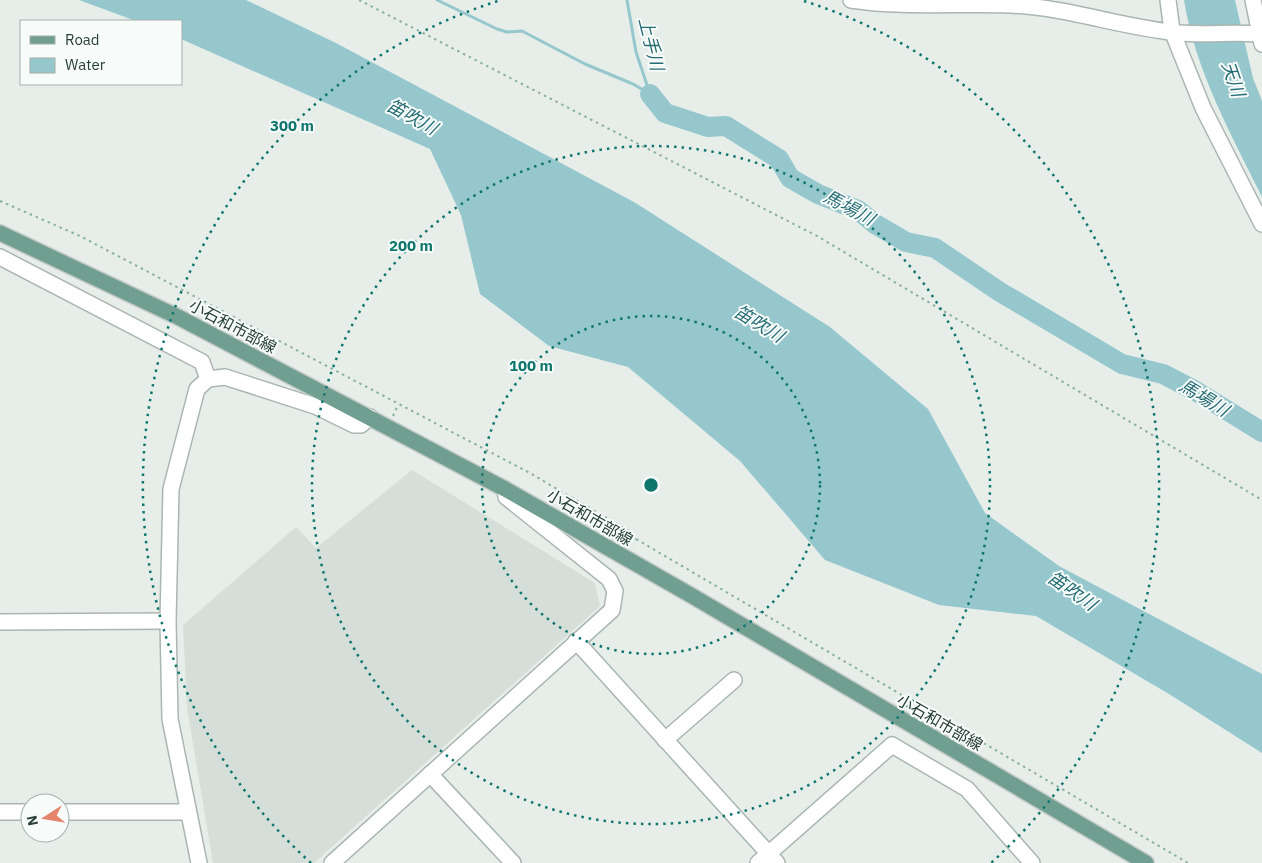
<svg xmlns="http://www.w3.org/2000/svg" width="1262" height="863" font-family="'IBM Plex Sans','Noto Sans JP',sans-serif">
<rect width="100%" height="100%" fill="#e7eeea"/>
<path fill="#d5ded9" d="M412,470L595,583L600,606L314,863H213L187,708L183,625L296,527L316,548Z"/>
<g fill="#95c7cd">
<path d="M79,0H246L336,43L634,202L830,327L928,409L985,513L1059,566L1262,674V753L1169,694L1036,616L939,605L825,560L740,461L628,367L549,346L480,294L461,215L430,149L181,39V21H136Z"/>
<path d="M1184,0H1235L1253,78L1262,101V197C1231,134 1195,70 1184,0Z"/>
</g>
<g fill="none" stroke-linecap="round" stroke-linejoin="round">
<g stroke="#95c7cd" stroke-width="3">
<path d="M437,0L497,29L507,32L522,31L585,64L633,84L650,94"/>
<path d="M627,0L636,52L650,94"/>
</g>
<path stroke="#95c7cd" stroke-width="20" d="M650,94L665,113L708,127L726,126L779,159L790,178L818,194L858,210L875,224L906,242L935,248L1000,292L1122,364L1163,374L1194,390L1262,432"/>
<g stroke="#aab6b1" stroke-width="18">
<g id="minor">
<path d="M851,0C904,8 957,3 1010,5C1067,7 1123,28 1179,33C1206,35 1233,32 1259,34"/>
<path d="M1168,0L1172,31L1203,108L1262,224"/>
<path d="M1253,0L1262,44"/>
<path d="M0,257L202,362L208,379"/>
<path d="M0,622L168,621"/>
<path d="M576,641L777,863"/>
<path d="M665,740L734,680"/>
<path d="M430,774L513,863"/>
<path d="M0,812H30"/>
<path d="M60,812H188"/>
<path d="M199,863L170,719L168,621L171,489L197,389L208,379L225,377L315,406L354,425H361L370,417"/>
<path d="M332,863L612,610L615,591L609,579L506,497L505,489"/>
<path d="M758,863L892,745L967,789L1032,863"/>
</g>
</g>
<g stroke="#c3c9c7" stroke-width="18">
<path id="major" d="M0,233L178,317L505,489L694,597L1146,863"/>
</g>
<g stroke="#8aafa1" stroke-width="2" stroke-dasharray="2.5 4" stroke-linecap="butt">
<path d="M359,0L817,236L1262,500"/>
<path d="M0,201L80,236L528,472L629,531L636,539L1188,863"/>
<path d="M221,325L227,314"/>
<path d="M393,416L398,405"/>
<path d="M587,520L628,538L636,539"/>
</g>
<use href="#minor" stroke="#fff" stroke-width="15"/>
<use href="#major" stroke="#709f91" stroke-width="15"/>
</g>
<g fill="none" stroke="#0f766e" stroke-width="2.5" stroke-dasharray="2.5 5">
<circle cx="651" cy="485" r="169"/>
<circle cx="651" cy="485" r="339"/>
<path d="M311 863A508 508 0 0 1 498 1M804 1A508 508 0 0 1 991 863"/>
</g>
<g text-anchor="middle" stroke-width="4" stroke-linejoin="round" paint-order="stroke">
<g font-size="16" fill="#273f37" stroke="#f7fbf9">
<text transform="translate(233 326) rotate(28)" y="6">小石和市部線</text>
<text transform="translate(590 517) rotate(30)" y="6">小石和市部線</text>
<text transform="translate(940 722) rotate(30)" y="6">小石和市部線</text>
</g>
<g font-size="18" font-style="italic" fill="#266d76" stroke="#f7fbf9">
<text transform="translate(651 44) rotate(76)" y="6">上手川</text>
<text transform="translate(1233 79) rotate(71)" y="6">天川</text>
<text transform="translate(412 117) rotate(29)" y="6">笛吹川</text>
<text transform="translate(849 208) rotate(28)" y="6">馬場川</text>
<text transform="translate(759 324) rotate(31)" y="6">笛吹川</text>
<text transform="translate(1204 398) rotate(31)" y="6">馬場川</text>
<text transform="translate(1072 591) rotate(35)" y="6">笛吹川</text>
</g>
</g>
<circle cx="651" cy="485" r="8" fill="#0f766e" stroke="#f7fbf9" stroke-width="2.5"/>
<g font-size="15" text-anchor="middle" font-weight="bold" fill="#0f766e" stroke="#f7fbf9" stroke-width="4" stroke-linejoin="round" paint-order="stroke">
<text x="292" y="131">300 m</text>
<text x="411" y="251">200 m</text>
<text x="531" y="371">100 m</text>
</g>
<rect x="20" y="20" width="162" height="65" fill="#f7fbf9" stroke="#a4b0ab"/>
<rect x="30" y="36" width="25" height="8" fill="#709f91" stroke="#a4b0ab"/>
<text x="65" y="45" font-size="15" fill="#273f37">Road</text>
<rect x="30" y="58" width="25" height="15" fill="#95c7cd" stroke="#a4b0ab"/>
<text x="65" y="70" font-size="15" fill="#273f37">Water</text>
<g transform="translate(45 818) rotate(258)"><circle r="24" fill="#f7fbf9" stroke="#a4b0ab"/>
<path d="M0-4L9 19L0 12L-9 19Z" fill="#e6856d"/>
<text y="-8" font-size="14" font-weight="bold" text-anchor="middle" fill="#273f37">N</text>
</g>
</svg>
